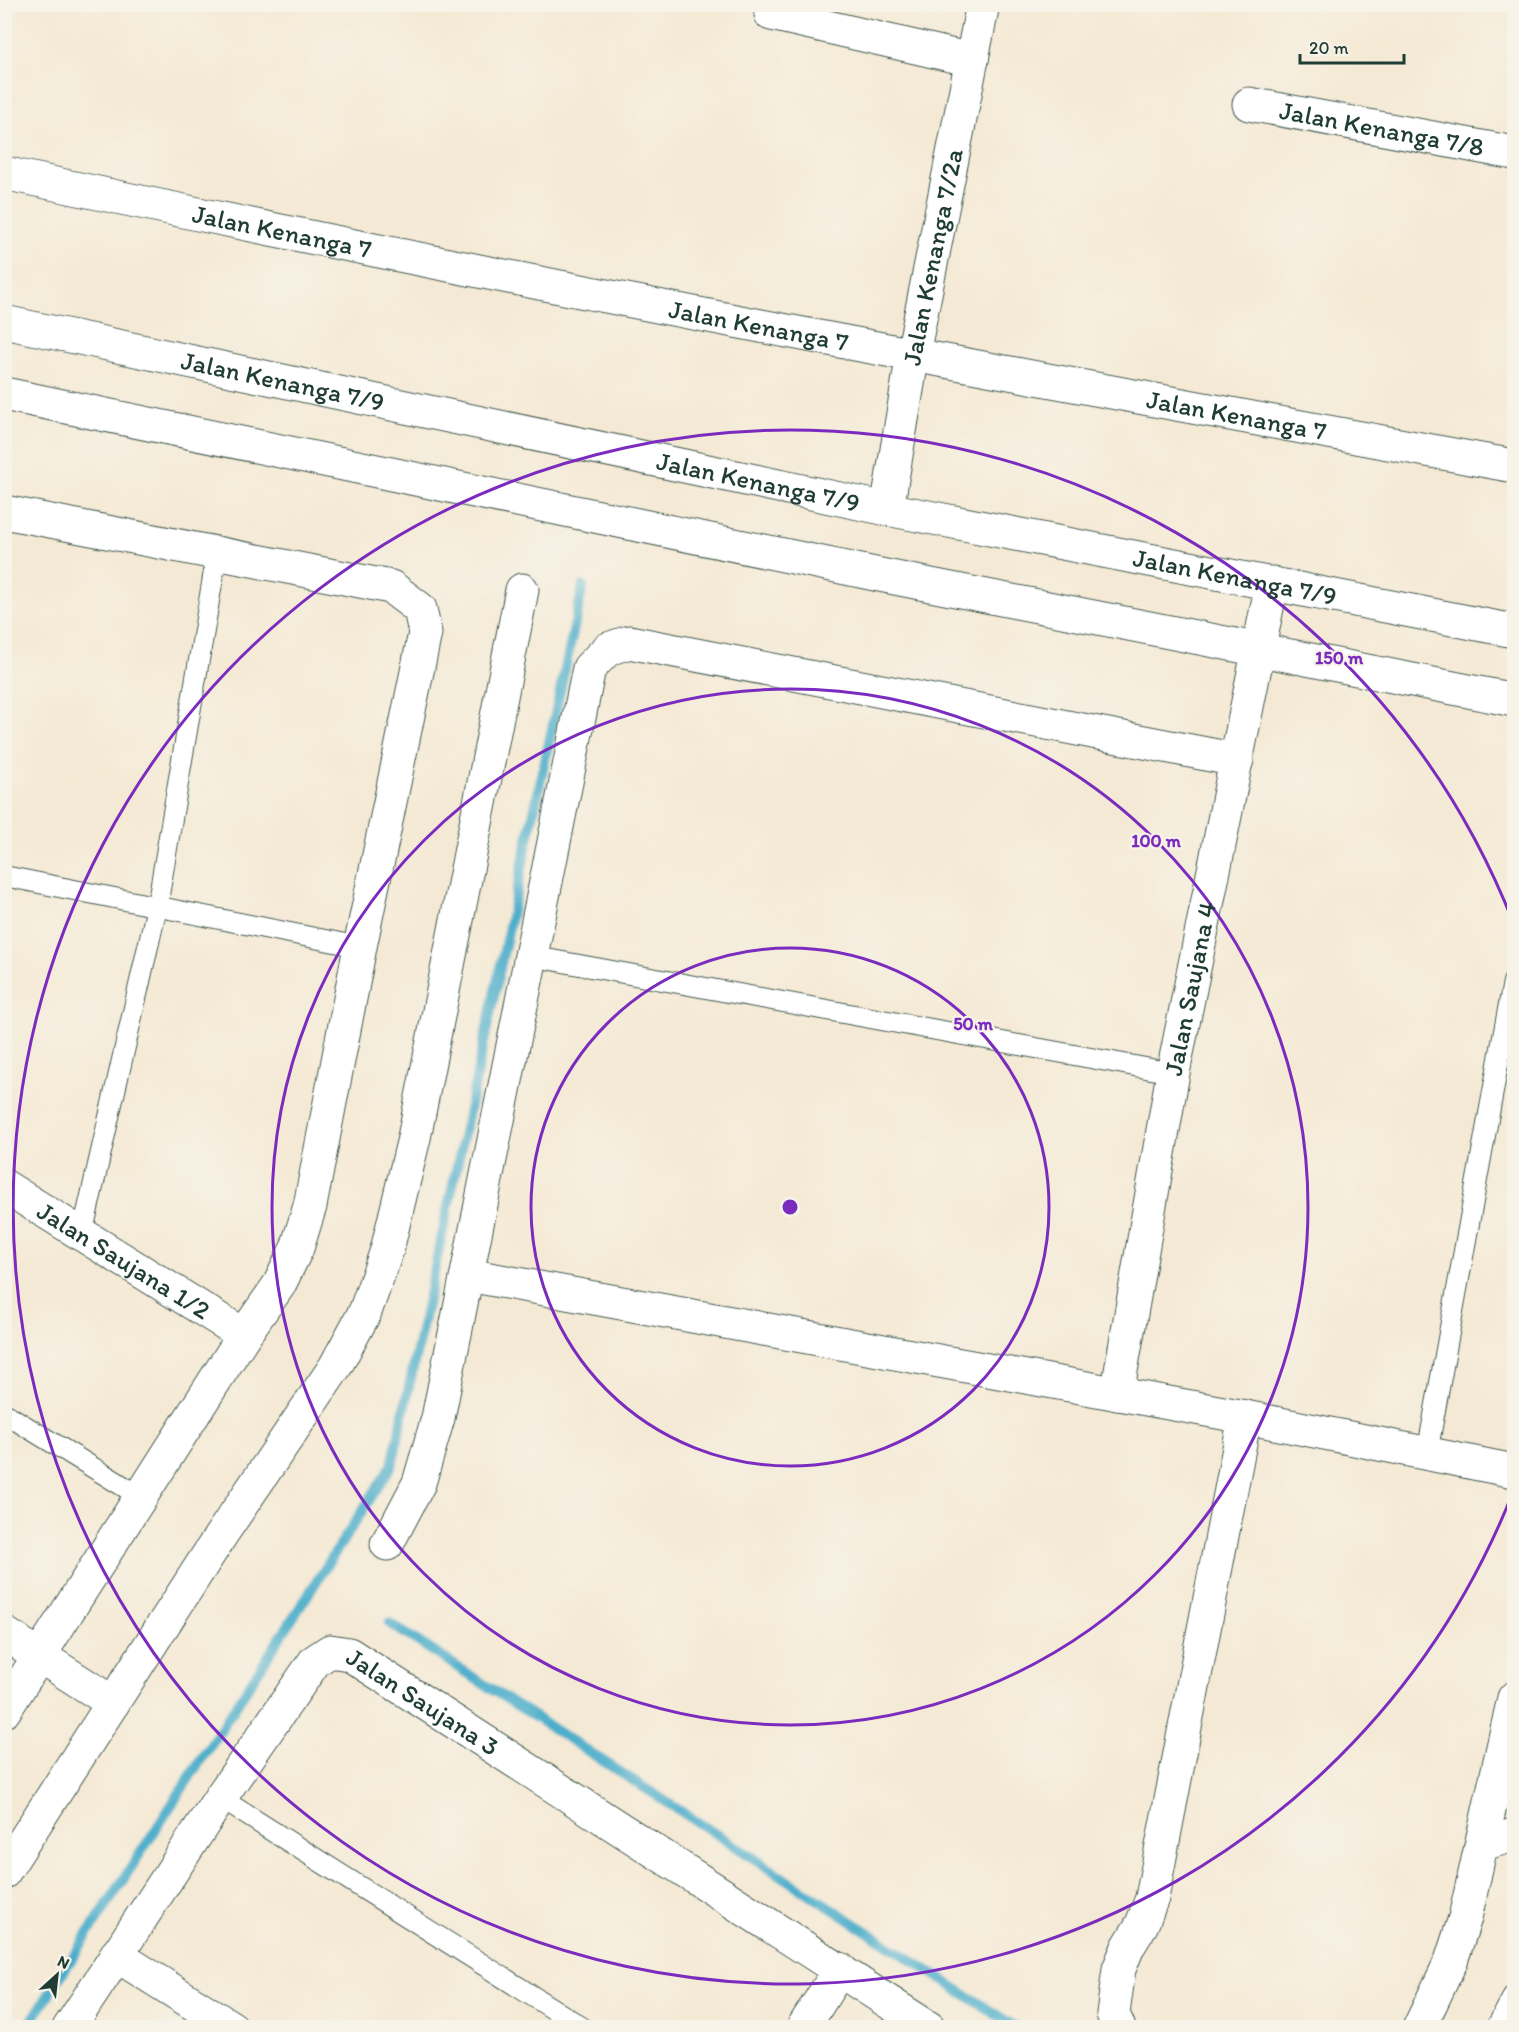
<svg xmlns="http://www.w3.org/2000/svg" width="1519" height="2032" font-family="Itim,sans-serif">
<rect width="100%" height="100%" fill="#f7f3e8"/>
<filter id="ink" filterUnits="userSpaceOnUse"><feTurbulence type="fractalNoise" baseFrequency=".0167" numOctaves="2"/><feDisplacementMap in="SourceGraphic" scale="12" xChannelSelector="R" yChannelSelector="G"/><feConvolveMatrix kernelMatrix="1 2 1 2 8 2 1 2 1" color-interpolation-filters="sRGB"/></filter>
<filter id="wash" filterUnits="userSpaceOnUse"><feTurbulence type="fractalNoise" baseFrequency=".008" numOctaves="4" result="noise"/><feDisplacementMap in="SourceGraphic" scale="24" xChannelSelector="R" yChannelSelector="G"/><feGaussianBlur stdDeviation="1.35" result="paint"/><feColorMatrix in="noise" values="0 0 0 0 0 0 0 0 0 0 0 0 0 0 0 0 0 1.4 0 .05"/><feComposite in="paint" operator="in"/></filter>
<g filter="url(#wash)">
<rect width="100%" height="100%" fill="#f4e9d4"/>
<g fill="none" stroke-linecap="round" stroke-linejoin="round">
<g stroke="#4caecb" stroke-width="10">
<path d="M389,1623L1017,2028"/>
<path d="M27,2028L392,1465L583,586"/>
</g>
</g>
</g>
<g filter="url(#ink)">
<g fill="none" stroke-linecap="round" stroke-linejoin="round">
<g stroke="#3f574c" stroke-width="22">
<g id="lane">
<path d="M4,876L360,947"/>
<path d="M530,956L1173,1073"/>
<path d="M82,1235L157,907L217,554"/>
<path d="M4,1413L141,1497"/>
<path d="M1427,1454L1513,982"/>
<path d="M220,1798L583,2028"/>
<path d="M1496,2028L1514,1995"/>
</g>
</g>
<g stroke="#3f574c" stroke-width="35">
<g id="street">
<path d="M771,14L972,60"/>
<path id="s1" d="M1249,104L1514,153"/>
<path id="s2" d="M4,173C506,281 1010,374 1514,466"/>
<path id="s3" d="M887,509L913,354L983,4"/>
<path d="M4,512L391,587L420,609L425,633L360,947L310,1206L297,1248L279,1285L244,1335L4,1711"/>
<path id="s4" d="M4,1186L244,1335"/>
<path d="M468,1275L1245,1417L1514,1471"/>
<path id="s5" d="M1117,1394L1173,1073L1272,583"/>
<path d="M387,1544L419,1483L438,1418L589,668L608,649L629,642L1237,760"/>
<path d="M4,1633L113,1703"/>
<path d="M1482,1844L1514,1835"/>
<path d="M4,1872L221,1535L335,1367L365,1312L387,1250L414,1138L522,590"/>
<path d="M116,1955L232,2028"/>
<path id="s6" d="M69,2028L220,1798L315,1661L330,1651L349,1654L929,2028"/>
<path d="M803,2028L840,1969"/>
<path d="M1119,2028L1113,2014L1119,1969L1128,1947L1142,1924L1152,1898L1245,1417"/>
<path d="M1419,2028L1451,1961L1465,1918L1514,1698"/>
</g>
</g>
<g stroke="#3f574c" stroke-width="35">
<g id="secondary">
<path id="s7" d="M4,322L887,509L1514,631"/>
<path d="M4,394L875,574L1514,700"/>
</g>
</g>
<use href="#lane" stroke="#fff" stroke-width="20"/>
<use href="#street" stroke="#fff" stroke-width="33"/>
<use href="#secondary" stroke="#fff" stroke-width="33"/>
</g>
</g>
<g fill="none" stroke="#7b2cbf" stroke-width="3">
<circle cx="790" cy="1207" r="259"/>
<circle cx="790" cy="1207" r="518"/>
<path d="M1513 1492A777 777 0 1 1 1513 922"/>
</g>
<g text-anchor="middle" stroke-width="4.5" stroke-linejoin="round" paint-order="stroke">
<g font-size="26" fill="#1f3d34" stroke="#f7f3e8">
<text dy="9" stroke="none"><textPath href="#s1" startOffset="135">Jalan Kenanga 7/8</textPath></text>
<text dy="9" stroke="none"><textPath href="#s2" startOffset="284">Jalan Kenanga 7</textPath></text>
<text dy="9" stroke="none"><textPath href="#s3" startOffset="256">Jalan Kenanga 7/2a</textPath></text>
<text dy="9" stroke="none"><textPath href="#s2" startOffset="770">Jalan Kenanga 7</textPath></text>
<text dy="9" stroke="none"><textPath href="#s7" startOffset="285">Jalan Kenanga 7/9</textPath></text>
<text dy="9" stroke="none"><textPath href="#s2" startOffset="1256">Jalan Kenanga 7</textPath></text>
<text dy="9" stroke="none"><textPath href="#s7" startOffset="771">Jalan Kenanga 7/9</textPath></text>
<text dy="9" stroke="none"><textPath href="#s7" startOffset="1257">Jalan Kenanga 7/9</textPath></text>
<text dy="9" stroke="none"><textPath href="#s5" startOffset="412">Jalan Saujana 4</textPath></text>
<text dy="9" stroke="none"><textPath href="#s4" startOffset="141">Jalan Saujana 1/2</textPath></text>
<text dy="9" stroke="none"><textPath href="#s6" startOffset="567">Jalan Saujana 3</textPath></text>
</g>
</g>
<circle cx="790" cy="1207" r="9" fill="#7b2cbf" stroke="#f7f3e8" stroke-width="3"/>
<g font-size="18" text-anchor="middle" font-weight="bold" fill="#7b2cbf" stroke="#f7f3e8" stroke-width="4.5" stroke-linejoin="round" paint-order="stroke">
<text x="1339" y="664">150 m</text>
<text x="1156" y="847">100 m</text>
<text x="973" y="1030">50 m</text>
</g>
<rect width="1519" height="2032" fill="none" stroke="#f7f3e8" stroke-width="24"/>
<g transform="translate(57 1975) rotate(27)" stroke="#f7f3e8" stroke-width="4.5" paint-order="stroke">
<path d="M0-4.5L10 22L0 15L-10 22Z" fill="#1f3d34"/>
<text y="-9" font-size="16" font-weight="bold" text-anchor="middle" fill="#1f3d34">N</text>
</g>
<path d="M1300 54v9h104v-9" fill="none" stroke="#1f3d34" stroke-width="3"/>
<text x="1309" y="54" font-size="18" fill="#1f3d34" stroke="#f7f3e8" stroke-width="4.5" paint-order="stroke">20 m</text>
</svg>
